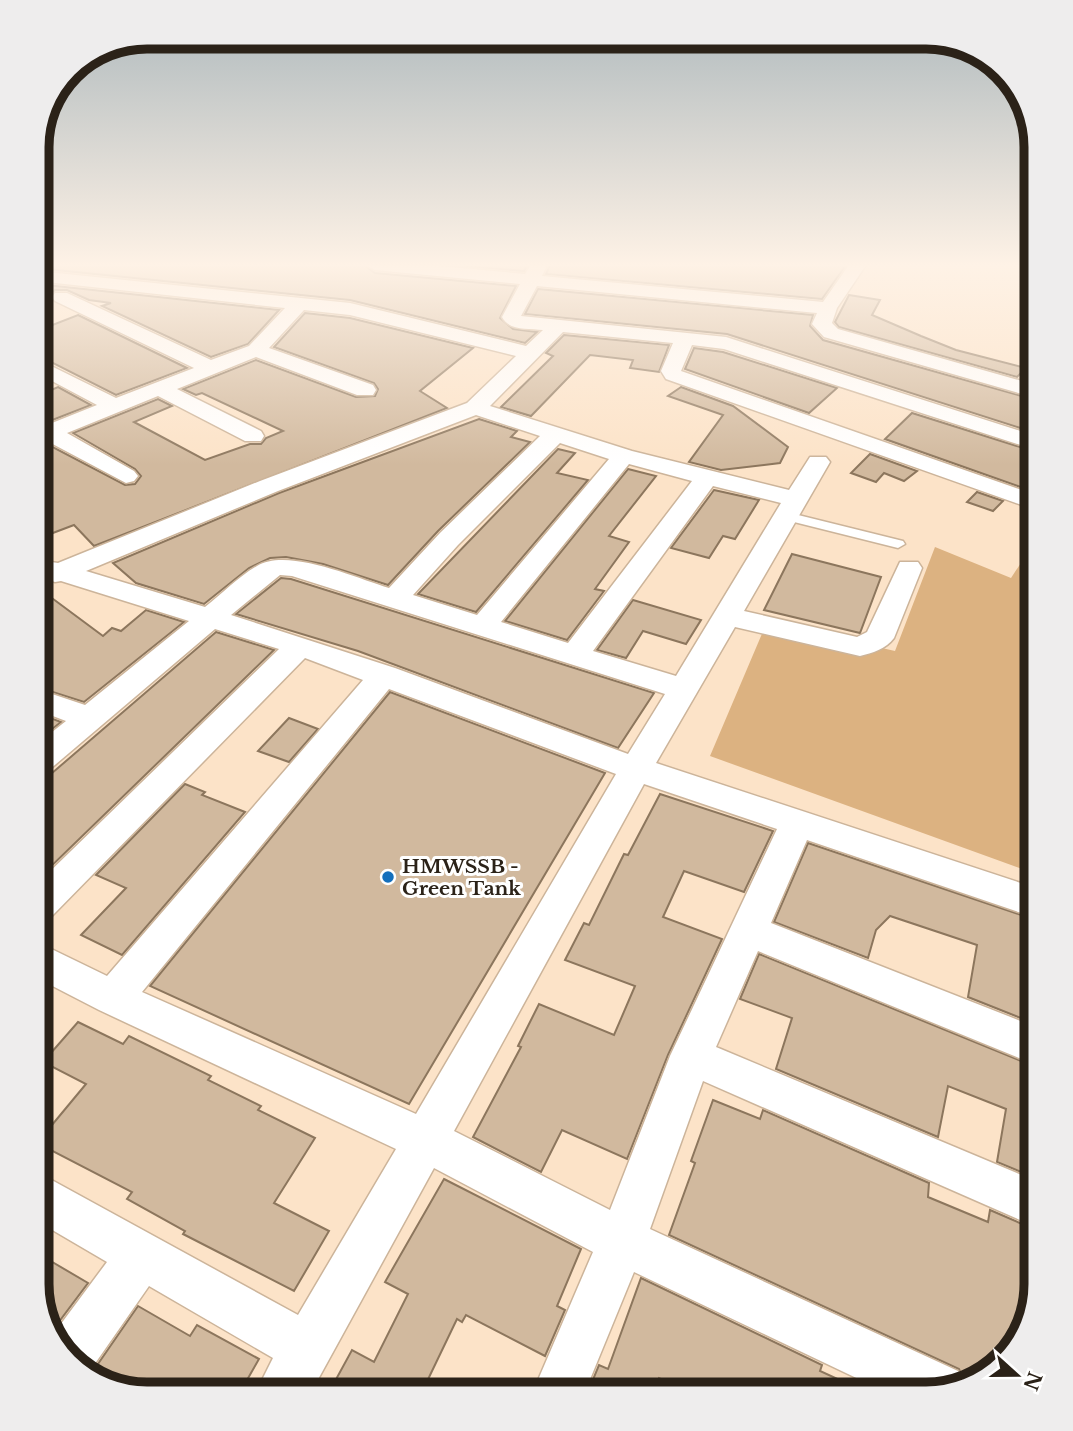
<svg xmlns="http://www.w3.org/2000/svg" width="1073" height="1431" font-family="'Libre Baskerville',serif">
<rect width="100%" height="100%" fill="#fce3c8"/>
<path fill="#dcb281" d="M1036,540V874L710,756L767,622L895,651L935,547L1011,578Z"/>
<g fill="#d1b99e" stroke="#8c765d" stroke-width="2">
<path d="M37,265H364L375,273L516,286L500,318L513,329L537,332L525,343L350,300L37,268Z"/>
<path d="M454,265H528L524,271Z"/>
<path d="M550,265H846L822,299L546,274Z"/>
<path d="M37,284L279,310L248,344L211,357L102,306L111,303L89,300L67,290H55L50,295L37,293Z"/>
<path d="M538,289L813,315L810,326L823,340L1036,400V433L727,334L525,314Z"/>
<path d="M849,295L880,300L872,315L921,336L956,350L1026,368L1017,377L839,327L835,322Z"/>
<path d="M305,313L350,318L473,348L420,391L447,408L94,546L74,525L37,539V446L47,444L125,485L135,484L141,476L135,469L73,433L158,399L172,406L134,422L205,460L250,444H261L266,438L283,431L202,393L196,395L183,389L256,360L356,397L375,396L378,389L374,383L274,347Z"/>
<path d="M78,315L187,368L116,395L37,355V331Z"/>
<path d="M564,335L669,345L659,372L630,368L633,360L590,355L531,416L501,407L553,356L546,353Z"/>
<path d="M694,348L723,352L837,388L809,413L685,369Z"/>
<path d="M58,387L91,405L37,426V396Z"/>
<path d="M681,387L733,406L788,447L780,463L721,470L689,462L723,415L668,396Z"/>
<path d="M912,413L1036,452V481L1029,490L885,439Z"/>
<path d="M479,419L517,431L511,437L530,442L438,531L388,585L323,564L286,557L270,558L249,568L204,604L136,583L113,563L279,493Z"/>
<path d="M558,449L575,453L557,473L588,480L476,612L418,594Z"/>
<path d="M870,454L917,471L904,481L884,473L876,482L851,473Z"/>
<path d="M628,469L656,476L609,536L629,542L595,589L604,591L567,640L505,621Z"/>
<path d="M714,490L759,500L735,539L723,536L709,558L671,548Z"/>
<path d="M977,492L1003,501L993,511L967,502Z"/>
<path d="M792,554L881,577L860,633L764,610Z"/>
<path d="M281,578L291,579L654,693L618,748L358,651L236,614Z"/>
<path d="M37,587L103,636L112,628L121,631L146,610L184,622L84,702L37,687Z"/>
<path d="M633,600L701,620L686,644L643,631L626,658L597,650Z"/>
<path d="M216,632L274,650L37,880V786Z"/>
<path d="M390,692L605,773L409,1104L150,986Z"/>
<path d="M37,713L61,722L37,741Z"/>
<path d="M289,718L318,729L289,762L258,751Z"/>
<path d="M185,784L205,792L202,795L245,812L122,955L81,935L126,888L96,875Z"/>
<path d="M660,794L773,831L744,892L684,871L663,917L722,939L668,1055L627,1159L562,1130L541,1172L473,1137L521,1047L518,1046L539,1004L614,1035L635,986L565,960L584,923L589,925L624,854L628,855Z"/>
<path d="M808,843L1036,920V1024L968,997L977,945L890,916L876,930L868,958L774,922Z"/>
<path d="M759,954L1036,1067V1178L997,1162L1006,1109L948,1086L938,1137L776,1069L792,1018L740,999Z"/>
<path d="M78,1022L123,1044L129,1036L211,1076L208,1080L261,1106L258,1110L315,1138L274,1203L329,1231L294,1291L183,1234L185,1231L127,1199L132,1192L37,1143L86,1084L43,1062Z"/>
<path d="M713,1100L760,1119L763,1110L929,1183L928,1197L988,1222L990,1210L1036,1230L1035,1291L1022,1339L987,1376L965,1383L959,1369L669,1235L695,1163L691,1161Z"/>
<path d="M444,1179L581,1249L557,1306L565,1310L545,1356L466,1315L462,1322L457,1319L421,1394H328L352,1350L374,1362L408,1294L385,1282Z"/>
<path d="M37,1253L88,1283L52,1331L37,1284Z"/>
<path d="M641,1278L822,1365L820,1371L870,1394H696L659,1378L654,1393L657,1394H587L599,1365L608,1369Z"/>
<path d="M138,1306L190,1336L197,1325L259,1359L239,1394H140L92,1380L89,1377Z"/>
</g>
<g fill="none" stroke-linecap="round" stroke-linejoin="round">
<g stroke="#ccb49a" stroke-width="3">
<path id="lane" d="M786,512L903,541L905,544L898,548L782,519L780,516Z"/>
</g>
<g stroke="#ccb49a" stroke-width="3">
<path id="street" d="M366,265H428L525,274L531,265H547L542,276L823,302L849,265H866L837,308L832,323L838,329L1036,385V398L824,337L812,324L817,313L537,286L521,316L726,337L1036,436V450L724,349L692,345L681,371L1036,495V510L666,379L661,371L673,343L563,332L490,406L632,451L789,490L810,457H826L830,462L744,611L857,637L867,632L900,562H918L922,568L894,638C886,649 872,653 860,656L735,627L656,763L1036,888V918L807,840L771,923L1036,1027V1065L758,951L716,1047L1036,1181V1227L703,1081L650,1229L958,1371L963,1383L927,1394H890L634,1272L584,1394H532L593,1252L434,1168L310,1394H255L273,1358L149,1286L87,1375L55,1345L52,1336L107,1262L37,1221V1172L298,1315L396,1149L99,1010L37,978V942L107,976L363,680L305,658L50,918L37,922V884L279,649L215,629L49,770L37,774V744L66,721L37,710V689L85,705L189,621L61,581L55,582L37,576V560L58,563L260,481L467,403L516,356L350,315L304,310L269,348L373,385L376,390L373,395H357L256,357L177,389L261,431L264,436L261,441H245L158,396L67,433L134,471L138,476L134,481L126,483L47,441L37,444V429L97,405L37,373V359L116,398L194,368L55,301L52,297L55,293H67L211,360L249,346L285,308L37,281V271L350,303L526,346L543,330C528,328 509,331 502,317L520,284L375,270ZM476,415L540,436L440,533L389,588C356,578 287,547 257,566C238,577 222,594 205,607L86,571L278,491ZM560,443L609,459L477,615L413,595L458,545ZM629,464L692,481L568,643L501,622ZM713,486L781,503L676,676L593,651ZM280,575L292,576L665,694L628,754L395,668L231,615ZM389,689L616,774L416,1114L142,992ZM644,784L777,829L670,1056L610,1210L454,1131Z"/>
</g>
<use href="#lane" fill="#fff" fill-rule="evenodd"/>
<use href="#street" fill="#fff" fill-rule="evenodd"/>
</g>
<linearGradient id="sky" x2="0" y2="1"><stop stop-color="#adb8bc"/><stop offset="0.57" stop-color="#fef2e6"/><stop offset="1" stop-color="#fef2e6" stop-opacity="0"/></linearGradient>
<rect width="1073" height="465" fill="url(#sky)"/>
<circle fill="#146fbc" stroke="#fff" stroke-width="2.5" cx="388" cy="877" r="7"/>
<g text-anchor="middle" stroke-width="6" stroke-linejoin="round" paint-order="stroke">
<g font-size="19" font-weight="bold" fill="#2b2218" stroke="#fff" text-anchor="start">
<text x="402" y="873">HMWSSB -<tspan x="402" dy="22">Green Tank</tspan></text>
</g>
</g>
<path d="M0 0H1073V1431H0ZM147 49H926A98 98 0 0 1 1024 147V1284A98 98 0 0 1 926 1382H147A98 98 0 0 1 49 1284V147A98 98 0 0 1 147 49Z" fill="#eeeded" fill-rule="evenodd"/>
<path fill="none" stroke="#2b2218" stroke-width="9" d="M147 49H926A98 98 0 0 1 1024 147V1284A98 98 0 0 1 926 1382H147A98 98 0 0 1 49 1284V147A98 98 0 0 1 147 49Z"/>
<g transform="translate(1017 1375) rotate(111)" stroke="#ffffff" stroke-width="5" paint-order="stroke">
<path d="M0-5L12 26L0 18L-12 26Z" fill="#2b2218"/>
<text y="-10" font-size="19" font-weight="bold" text-anchor="middle" fill="#2b2218">N</text>
</g>
</svg>
